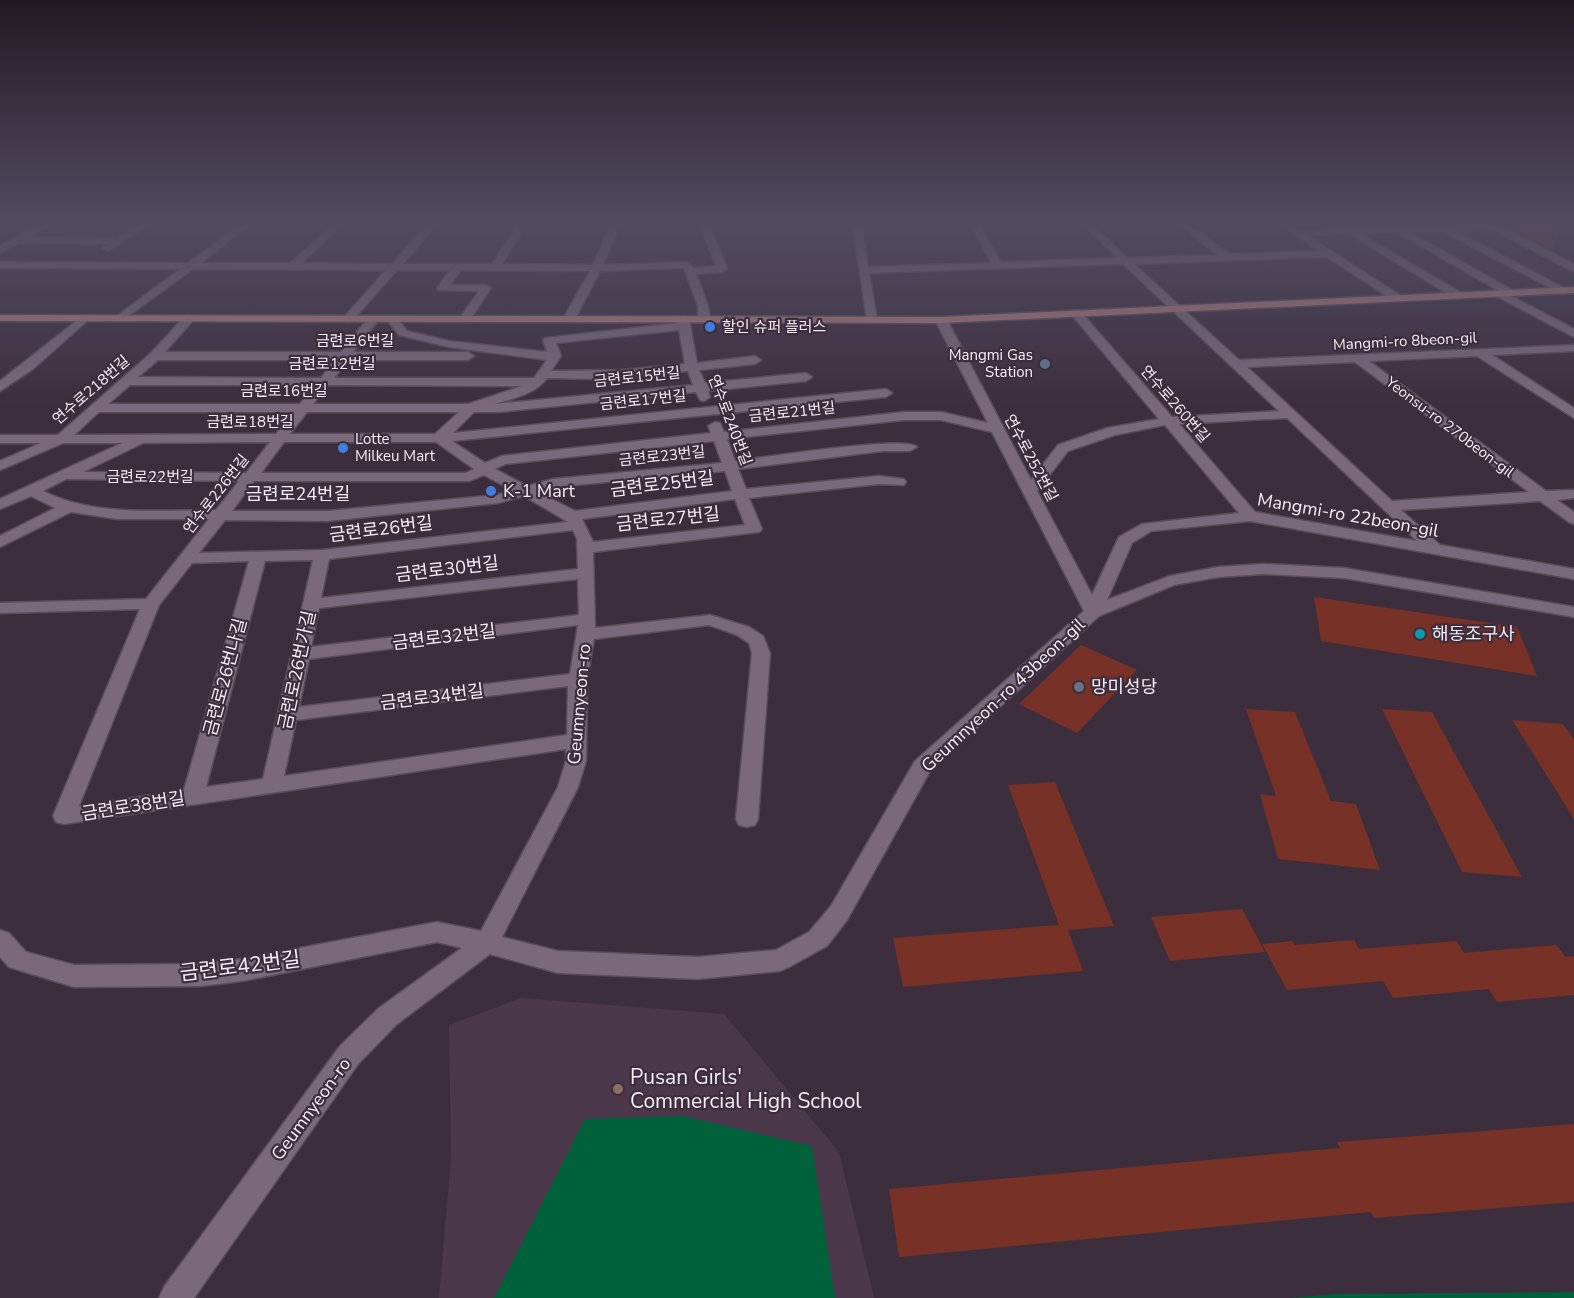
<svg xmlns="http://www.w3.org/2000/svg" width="1574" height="1298" font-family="'Nunito Sans','Noto Sans KR',sans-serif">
<rect width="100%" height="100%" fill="#3d2e3d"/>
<path fill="#4b394b" d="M521,998L724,1014L839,1152L874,1298H439L451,1158L449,1025Z"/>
<g fill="#00623b">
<path d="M682,1116L812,1146L835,1298H494L585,1119Z"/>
<path d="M1574,1292V1298H1289L1337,1294Z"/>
</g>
<g fill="#773126">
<path d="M1502,225H1544L1559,232L1552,250Z"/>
<path d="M1314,597L1517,627L1537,676L1321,641Z"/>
<path d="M1081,645L1137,670L1077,733L1019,704Z"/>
<path d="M1246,709L1295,712L1331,801L1356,804L1380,870L1278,859L1260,794L1276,796Z"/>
<path d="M1382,709L1432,712L1522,877L1462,872Z"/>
<path d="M1512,720L1563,724L1574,739V819Z"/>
<path d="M1055,782L1114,926L1068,930L1083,971L903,987L893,938L1059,925L1008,785Z"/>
<path d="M1242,909L1265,952L1170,961L1151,917Z"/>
<path d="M1354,940L1359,949L1456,941L1464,953L1556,945L1566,957L1574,956V995L1497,1002L1489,989L1393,998L1383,981L1287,990L1262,944L1292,941L1295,945Z"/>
<path d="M1574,1124V1202L1374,1218L1371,1212L899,1257L889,1189L1340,1148L1337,1142Z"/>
</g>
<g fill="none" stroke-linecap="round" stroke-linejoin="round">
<g stroke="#5a4d5a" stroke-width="3">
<g id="minor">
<path d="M39,225H50L30,237L117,238L138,225H149L108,251L103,248L108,244L20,243L0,253V246Z"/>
<path d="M240,225H250L201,263H290L333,225H342L302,263L392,264L427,225H436L403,264H492L518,225H526L502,264L593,265L611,225H620L603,265L687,262L693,268L716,266L700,225H709L727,269L722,272L696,274L708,306L710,319L704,322L698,319V306L684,268L600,271L575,319L569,322L563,319L590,271L461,270L450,285H486L491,288L469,321L465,322L459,319L479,291L438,290L437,288L450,270H397L352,321L348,322L342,319L344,317L386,270L193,269L121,321L117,320V316L180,269L0,268V262L188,263Z"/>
<path d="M853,225H862L868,267L991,263L971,225H979L1001,262L1117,258L1083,225H1092L1128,258L1218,255L1180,225H1189L1230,254L1319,251L1281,225H1290L1299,230L1498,225L1574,264V271L1570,270L1491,229L1454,230L1566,289V293L1562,294L1442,231L1409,232L1514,291L1515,293L1511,296L1574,329V337L1496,296L1495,294L1499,291L1396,232L1361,234L1463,294V298H1455L1349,234L1307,235L1401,296V300H1393L1327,257L1134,264L1239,360L1574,345V351L1492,355L1574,408V418L1477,356L1369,361L1546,491L1574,490V498L1557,500L1574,512V524L1569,522L1540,501L1401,510L1440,545L1574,569V579L1250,521L1151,531L1132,543L1107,600L1170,576L1218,567L1263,564L1344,568L1574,607V617L1344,578L1263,574L1218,577L1174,585L1099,616L930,771L847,920L827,946L789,967L780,971L698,979L558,973L490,954L397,1024L358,1064L194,1298H159L164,1287L340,1046L379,1008L462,948L437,942L242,981L201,986L74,987L9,967L0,957V930L9,933L26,952L74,965L201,964L242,959L437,922L481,931L558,787L566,761V749L64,824L56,822L53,816L140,609L0,613V603L146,599L209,519H117L71,512L0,547V536L55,508L31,496L0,509V499L122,443H63L0,470V461L41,443H0V435H58L151,353L185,316L189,315L195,318L165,352H341L369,317L373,316L379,319L353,352H468L474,356L468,360H348L334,378H534L547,360L449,347L399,335L386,319L392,316L396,317L407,331L449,341L547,352L543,340L545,338L678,323L677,319L683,316L689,319L697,363L755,356L761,360L755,364L699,370L705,383L806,373L812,377L806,381L708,391L710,397L704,401L700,400L696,392L499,412H474L453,433L886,389L892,393L886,397L452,441L485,463L502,456L711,433L708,426L715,422L720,423L724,432L904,412H941L988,423L935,320L941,317L947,320L1031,480L1058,445L1107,428L1159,419L1072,315V311H1080L1172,417L1279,411L1123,264L869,273L877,319L871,322L867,321ZM679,330L685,364L622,370L551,371L561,356L556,343ZM158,360H335L321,378L138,377ZM1355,362L1529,492L1392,501L1247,367ZM688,371L693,385L494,404C512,399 536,394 547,378L596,379ZM130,385H315L300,404H108ZM328,385L522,386L468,404H313ZM99,412H294L276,434L74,435ZM307,412H459L435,434H290ZM1287,418L1417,541L1255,512L1179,424ZM904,420H941L992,432L1084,611L915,761L831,906L809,932L776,950L698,957L558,951L502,937L578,787L586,761L587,679L594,639L709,625L737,635L749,643L752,653L736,819L739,825L747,827L755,825L758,819L770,653L763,636L749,627L710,615L595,628L593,552L759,532L762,529L749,498L879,484L904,485L906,482L904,479L879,476L746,489L738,469L883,451H910L917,447C905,435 761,458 735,461L727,439ZM1165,425L1239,513L1142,524L1119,537L1092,595L1037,491L1068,451L1115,435ZM714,441L722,463L553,479L527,486L495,469L505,464ZM270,442L246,473L83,472L143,443ZM284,442H436L474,469L466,473H261ZM725,471L732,491L575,511L538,492L554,487ZM484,475L512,490L497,495L328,511H232L254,481H469ZM66,479L239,481L216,510C159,510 95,517 43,491ZM524,496L568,522L322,550L199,553L225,520L328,521L498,503ZM735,499L745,525L593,542L582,519ZM573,530L577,539L578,569L321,598L329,559ZM313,560L263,779L206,787L265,561ZM249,561L184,790L79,806L159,605L192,563ZM578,579L579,615L311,647L319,608ZM578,625L570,674L299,707L309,659ZM568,686L567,735L284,776L296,720Z"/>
<path d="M84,315L90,318L88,320L33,369L0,391V381Z"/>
</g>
</g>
<g stroke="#5a4d5a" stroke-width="3">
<path id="major" d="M1574,287V293L941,323L0,321V315L941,317Z"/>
</g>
<use href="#minor" fill="#7a697a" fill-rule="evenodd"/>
<use href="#major" fill="#b07d78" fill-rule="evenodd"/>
</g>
<linearGradient id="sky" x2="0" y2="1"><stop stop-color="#221922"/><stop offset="0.55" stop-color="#514c62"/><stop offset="1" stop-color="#514c62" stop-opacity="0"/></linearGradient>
<rect width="1574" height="406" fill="url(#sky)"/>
<g fill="#3f7fe0" stroke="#3d2e3d" stroke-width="2">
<circle cx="710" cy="327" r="6"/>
<circle cx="343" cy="448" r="6"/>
<circle cx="491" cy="491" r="6"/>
</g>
<circle fill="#5c6f8a" stroke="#3d2e3d" stroke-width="2" cx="1045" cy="364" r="6"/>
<circle fill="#0f9aa8" stroke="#3d2e3d" stroke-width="2" cx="1420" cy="634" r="6"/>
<circle fill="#6b7280" stroke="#3d2e3d" stroke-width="2" cx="1079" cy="687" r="6"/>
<circle fill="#8d6e63" stroke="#3d2e3d" stroke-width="2" cx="618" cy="1089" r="6"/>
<g text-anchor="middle" stroke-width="4.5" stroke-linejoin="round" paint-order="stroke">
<g font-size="15" fill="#f5ebf4" stroke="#3d2e3d" text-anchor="start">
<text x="722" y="332">할인 슈퍼 플러스</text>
<text x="1033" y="360" text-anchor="end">Mangmi Gas<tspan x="1033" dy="17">Station</tspan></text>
<text x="355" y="444">Lotte<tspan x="355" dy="17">Milkeu Mart</tspan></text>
</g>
<g font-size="15" fill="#f5ebf4" stroke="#3d2e3d">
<text x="355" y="346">금련로6번길</text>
<text transform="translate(1405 341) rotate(-3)" y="5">Mangmi-ro 8beon-gil</text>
<text x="332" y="369">금련로12번길</text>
<text transform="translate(637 377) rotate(-6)" y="5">금련로15번길</text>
<text transform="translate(91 390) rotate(-41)" y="5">연수로218번길</text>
<text x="284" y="396">금련로16번길</text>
<text transform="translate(643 400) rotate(-6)" y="5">금련로17번길</text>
<text transform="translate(1175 404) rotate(49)" y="5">연수로260번길</text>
<text transform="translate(792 412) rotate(-6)" y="5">금련로21번길</text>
<text transform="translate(730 420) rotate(69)" y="5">연수로240번길</text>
<text x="250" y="427">금련로18번길</text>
<text transform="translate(1450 427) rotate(37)" y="5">Yeonsu-ro 270beon-gil</text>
<text transform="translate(662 456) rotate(-6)" y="5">금련로23번길</text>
<text transform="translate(1031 458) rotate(62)" y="5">연수로252번길</text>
<text x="150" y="482">금련로22번길</text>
<text transform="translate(216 494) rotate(-52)" y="5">연수로226번길</text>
</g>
<g font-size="18" fill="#f5ebf4" stroke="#3d2e3d">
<text transform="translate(662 484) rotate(-7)" y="6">금련로25번길</text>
<text x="298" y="500">금련로24번길</text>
<text transform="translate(1348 515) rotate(10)" y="6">Mangmi-ro 22beon-gil</text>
<text transform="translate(668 519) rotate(-6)" y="6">금련로27번길</text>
<text transform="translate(381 529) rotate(-7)" y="6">금련로26번길</text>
<text transform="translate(447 569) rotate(-7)" y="6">금련로30번길</text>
<text transform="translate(444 637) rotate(-7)" y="6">금련로32번길</text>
<text transform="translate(297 670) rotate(-78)" y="6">금련로26번가길</text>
<text transform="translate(225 677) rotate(-75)" y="6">금련로26번나길</text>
<text transform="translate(1003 695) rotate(-43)" y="6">Geumnyeon-ro 43beon-gil</text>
<text transform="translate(432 697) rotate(-7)" y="6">금련로34번길</text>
<text transform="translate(579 704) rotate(-85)" y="6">Geumnyeon-ro</text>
<text transform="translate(133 806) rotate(-9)" y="6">금련로38번길</text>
<text transform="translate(311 1109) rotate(-54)" y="6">Geumnyeon-ro</text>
</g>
<g font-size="18" fill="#f5ebf4" stroke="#3d2e3d" text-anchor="start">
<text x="503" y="497">K-1 Mart</text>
<text x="1432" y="640">해동조구사</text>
<text x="1091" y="693">망미성당</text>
</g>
<g font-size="21" fill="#f5ebf4" stroke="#3d2e3d">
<text transform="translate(240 966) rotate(-7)" y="7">금련로42번길</text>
</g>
<g font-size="21" fill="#f5ebf4" stroke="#3d2e3d" text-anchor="start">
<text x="630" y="1084">Pusan Girls'<tspan x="630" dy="24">Commercial High School</tspan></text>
</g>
</g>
</svg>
